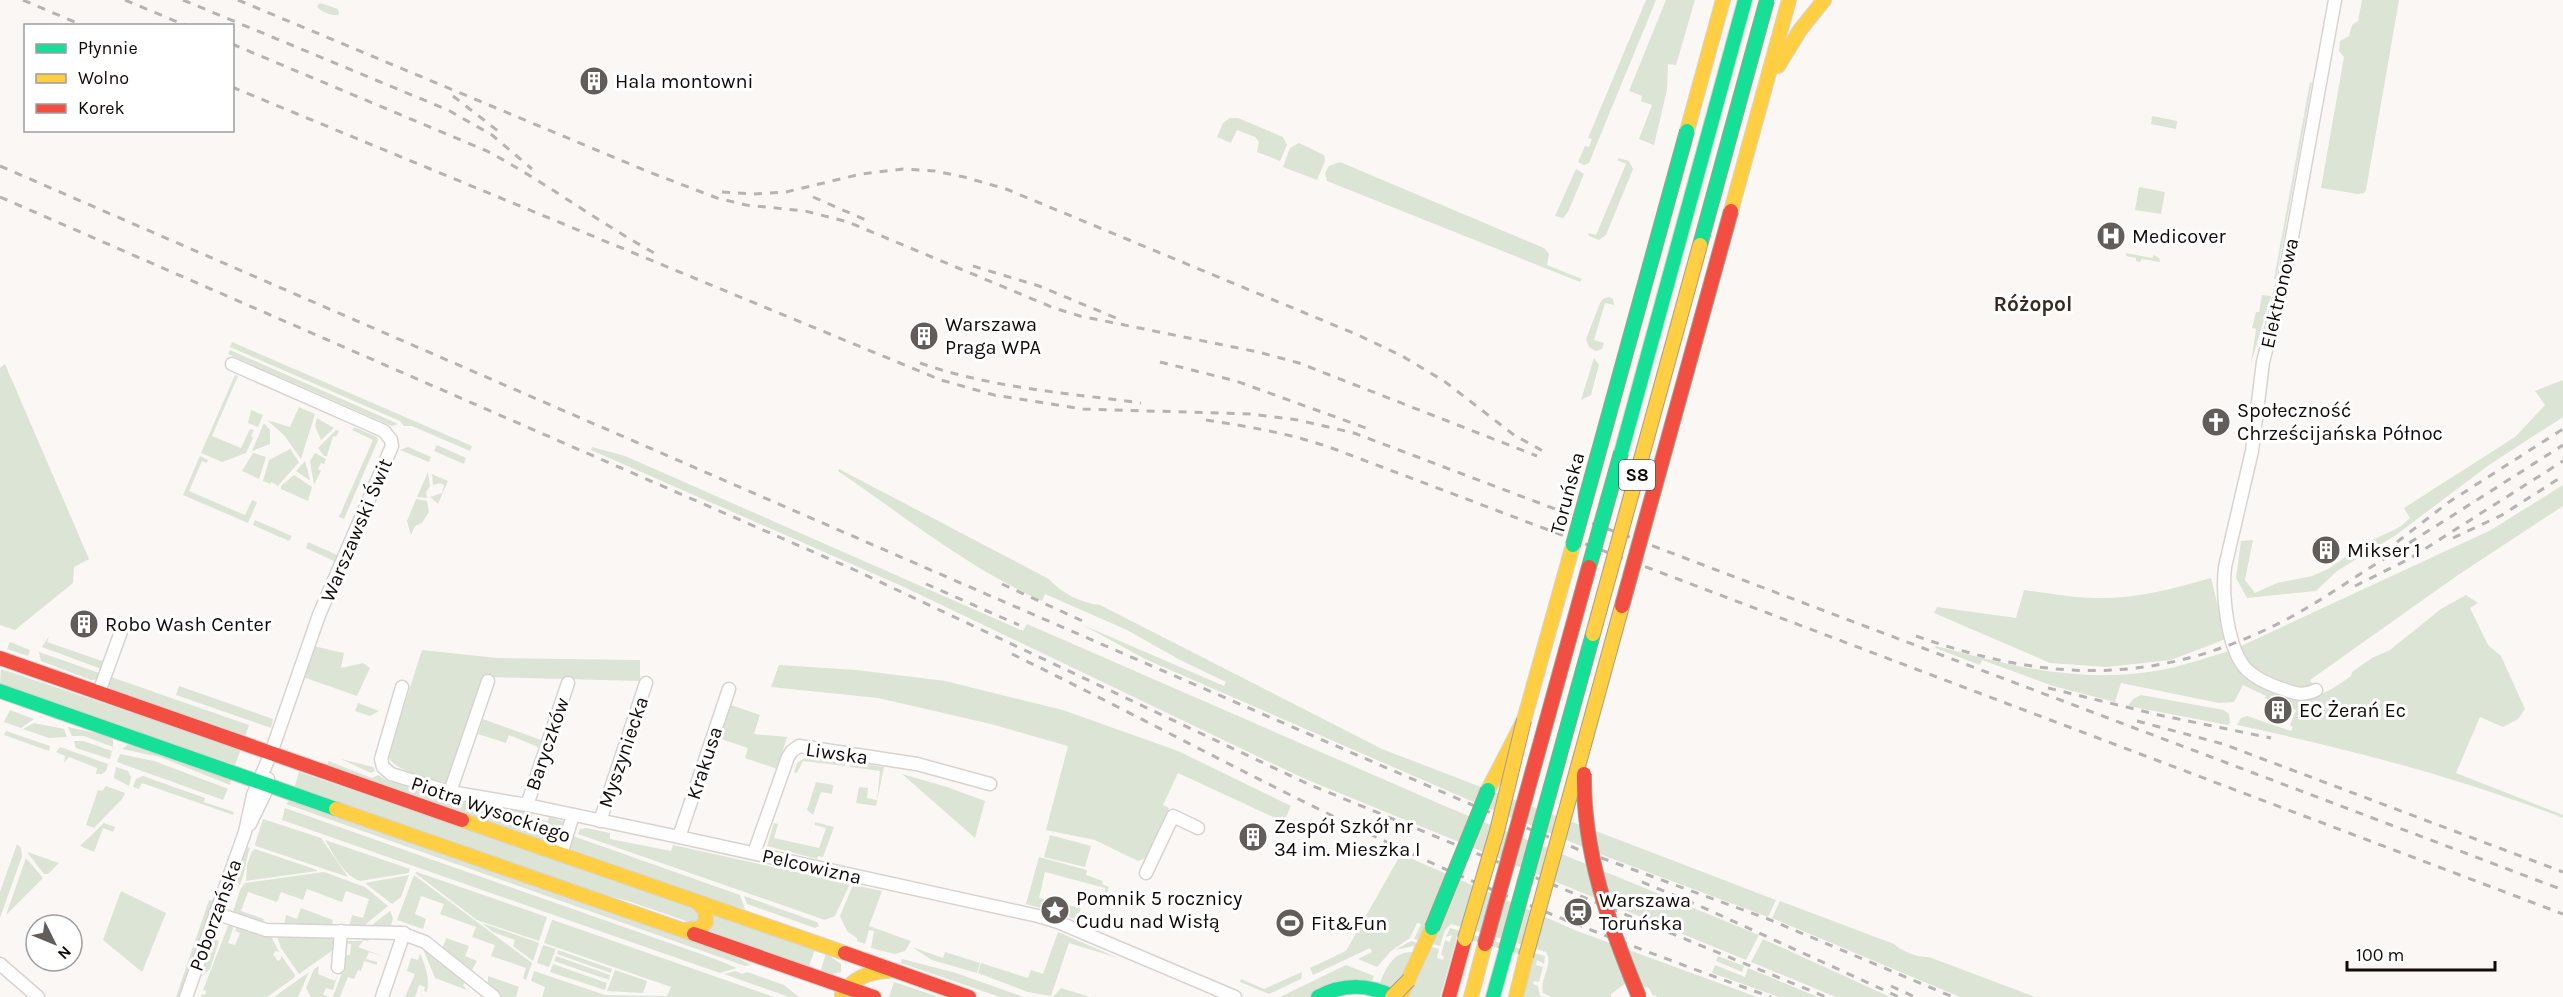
<svg xmlns="http://www.w3.org/2000/svg" width="2563" height="997" font-family="Karla,sans-serif">
<rect width="100%" height="100%" fill="#fbf7f5"/>
<g fill="#dce4d6">
<path d="M1646,0H1656L1589,163L1584,165L1578,162L1585,146L1589,147L1592,139L1588,138Z"/>
<path d="M1666,0H1695L1676,65L1668,64L1667,90L1654,145L1639,139L1652,105L1641,101L1642,96L1629,91Z"/>
<path d="M2362,0H2399L2366,190L2364,193L2358,194L2321,188L2344,57L2339,51L2340,41L2349,36L2352,25L2358,21Z"/>
<path d="M320,3L338,9L339,15C332,16 320,12 317,6Z"/>
<path d="M2310,82L2312,83L2276,279H2274Z"/>
<path d="M2152,116L2177,121L2176,129L2151,124Z"/>
<path d="M1230,118H1238L1283,137L1287,145L1280,161L1257,152L1259,142L1255,137L1237,130L1231,143L1217,137L1223,123Z"/>
<path d="M1299,143L1324,155L1325,161L1317,180L1283,167L1290,148Z"/>
<path d="M1619,158L1629,161L1633,169L1606,235L1599,240L1589,236L1588,233L1596,235L1626,164L1617,160Z"/>
<path d="M1340,162L1544,248L1549,254L1547,265L1582,279L1580,282L1327,181L1325,173L1329,166Z"/>
<path d="M1576,169L1584,174L1568,212L1563,218L1555,216Z"/>
<path d="M2139,187L2165,192L2161,214L2135,210Z"/>
<path d="M2126,253L2152,258L2154,255L2159,258L2160,262L2142,259L2140,262L2136,261V258L2126,256Z"/>
<path d="M2262,295L2271,296L2251,363L2256,329L2252,328L2256,312H2259Z"/>
<path d="M1609,297L1613,299L1614,305L1605,303L1594,340L1604,343L1602,349L1596,351L1589,347L1586,339L1600,303L1603,299Z"/>
<path d="M232,342L472,446L470,451L412,426H404L400,421L230,347Z"/>
<path d="M230,350L394,422L398,424L392,426L228,354Z"/>
<path d="M1594,358L1599,365L1591,395L1581,400Z"/>
<path d="M5,364L89,559L74,567L73,583L15,630L0,625V368Z"/>
<path d="M235,375L238,376L212,436L241,448L250,429L254,430L251,436L253,438L246,453L222,462L201,453Z"/>
<path d="M2563,380V417L2489,465L2396,535L2337,571L2316,591L2247,598L2236,578L2241,541L2253,540L2245,580L2255,593L2277,583L2312,576L2328,569L2366,543L2400,527L2410,518L2404,508L2515,437L2545,405L2535,391Z"/>
<path d="M299,407L315,414L301,459L284,435L267,420L290,427Z"/>
<path d="M251,410L263,415L258,427L248,423Z"/>
<path d="M317,418L334,428L321,440L315,426Z"/>
<path d="M264,423L270,430V444L252,451Z"/>
<path d="M354,427L377,437L378,440L344,519L339,517L373,440L352,430Z"/>
<path d="M336,430L339,431L336,437L333,436L327,456H324L318,448Z"/>
<path d="M437,445L466,458L464,464L434,451Z"/>
<path d="M408,447L431,457L429,462L400,450Z"/>
<path d="M592,447L625,456L1023,631L1027,624L1447,807L1759,935L1746,960L1303,778L904,587L591,450Z"/>
<path d="M290,449L299,462L277,487V485L271,482L270,484L263,481L269,460Z"/>
<path d="M253,453L266,457L259,479L242,471Z"/>
<path d="M315,453L326,459L324,464L321,463L318,469L321,471L314,485L310,461Z"/>
<path d="M200,456L208,460L207,463L202,461L189,491L245,515L252,500L257,502L248,523L183,495Z"/>
<path d="M305,461L310,479L309,480L296,471Z"/>
<path d="M839,469L1049,579C1061,593 1081,603 1100,605L1382,749L1776,900L1768,917L1610,858L1469,800L1145,659L1083,625L1224,686L1226,682L1180,660L1127,630L1045,594L1042,601C968,568 904,516 838,471Z"/>
<path d="M428,472L430,486L426,492L427,498L417,497Z"/>
<path d="M432,474L448,481L438,504L430,497L442,493L444,485L440,483L433,485Z"/>
<path d="M294,475L312,487L308,501L281,489V486Z"/>
<path d="M2563,485V506L2458,575L2310,680L2314,687L2302,691C2276,681 2250,675 2241,646L2491,530Z"/>
<path d="M416,499L427,501L429,512L422,523L415,526L411,535L407,521Z"/>
<path d="M255,520L292,536L289,541L253,525Z"/>
<path d="M308,542L337,555L334,561L306,548Z"/>
<path d="M2211,578L2226,639L2171,660L2107,667L2050,663L1934,613L1937,607L2016,618L2024,590C2048,593 2072,598 2095,598C2135,599 2173,589 2211,578Z"/>
<path d="M2466,595L2478,603L2470,608L2488,645L2501,656L2525,709L2518,719L2503,727L2480,717L2456,773L2563,815V818C2458,777 2348,749 2237,725L2241,718L2247,716L2291,731L2293,727L2290,725L2296,710L2265,698L2266,696L2243,685L2234,702L2219,703L2121,683L2115,702L2053,686L1982,660L1980,665L1935,648L1936,646C2016,667 2086,686 2171,668C2191,663 2212,656 2232,650C2276,694 2292,720 2351,676L2352,672L2372,658L2390,650L2441,609Z"/>
<path d="M49,636L47,642L102,661L105,657L104,670L42,647Z"/>
<path d="M10,642L30,650L28,656L7,649Z"/>
<path d="M313,646L344,653L341,668L363,663L370,668L357,696L303,677Z"/>
<path d="M422,650L497,658L640,660V681L484,677L449,783C434,779 394,772 388,756Z"/>
<path d="M39,652L102,674L98,679L91,680L41,661Z"/>
<path d="M779,665L856,670L945,681L1063,710L1178,751L1291,806L1284,822L1178,773L1163,805L1169,808L1146,858L1138,861L1095,840L1046,830L1068,746L991,724L878,698L771,687Z"/>
<path d="M1,669C81,696 161,722 241,749L235,765L0,685Z"/>
<path d="M111,677L249,725L245,737L111,689L108,685Z"/>
<path d="M179,686L273,719L271,728L176,695Z"/>
<path d="M2141,695L2224,710L2229,714L2230,723L2228,725L2128,706L2133,699Z"/>
<path d="M358,703L379,711L370,716L355,711Z"/>
<path d="M731,705L760,715L754,734L787,737L777,769L745,758L748,748L718,738Z"/>
<path d="M10,710L34,719L21,728L4,722Z"/>
<path d="M483,719L541,740L538,747L509,735L506,743L478,734Z"/>
<path d="M34,723L64,729L67,737L49,738L23,729Z"/>
<path d="M68,727L109,736L113,740V747L84,736H72Z"/>
<path d="M6,731L50,746L49,751L4,735Z"/>
<path d="M74,741H83L112,751L110,759L76,748Z"/>
<path d="M130,743L231,780L230,785L160,757L122,749Z"/>
<path d="M60,747L108,764L106,771L102,774H96L97,768L69,757L64,763L65,756L56,752Z"/>
<path d="M120,754L154,761L226,788L228,789L223,800L117,762Z"/>
<path d="M808,756L833,759V761L845,763V766L803,761L797,773L794,772L797,763Z"/>
<path d="M341,759L373,767L375,771L371,773Z"/>
<path d="M328,761L372,778L378,775L386,780L441,798L488,807L564,833L561,842L556,846L328,767Z"/>
<path d="M851,762L884,767L876,806L856,803L859,787L868,788L867,798L877,800L880,771L850,767Z"/>
<path d="M116,767L128,771L131,777L129,786L114,778Z"/>
<path d="M299,772L697,908L702,917L692,923L628,901L587,891L294,789Z"/>
<path d="M902,774L947,787L985,801L975,838Z"/>
<path d="M143,776L205,798L204,802L234,812L233,815L142,783L139,789L133,787L136,779Z"/>
<path d="M816,782L833,785L832,794L821,792L813,815L807,810Z"/>
<path d="M106,786L125,793L123,798L94,828L86,825L97,793L98,790L102,791Z"/>
<path d="M290,800L722,950L751,965L745,966L286,804Z"/>
<path d="M489,803L533,811L532,818L548,821L549,816L564,822V829Z"/>
<path d="M285,808L715,959L737,968L720,973L282,820Z"/>
<path d="M263,819L321,838L348,877L256,846L255,844Z"/>
<path d="M815,822L834,827L823,857L818,856L817,859L767,846L774,823L778,824L774,838L819,848L826,828L815,825Z"/>
<path d="M104,823L115,827L113,832L103,828L94,852L80,846Z"/>
<path d="M586,828L610,833V839L671,851L673,845L850,884L835,916L825,920L578,834L580,829Z"/>
<path d="M1050,835L1091,846L1085,867L1044,857Z"/>
<path d="M573,836L740,895L745,909L719,903L570,849Z"/>
<path d="M325,840L410,869L409,873L360,881C343,875 334,854 325,840Z"/>
<path d="M17,844L21,848L22,856L0,918V892Z"/>
<path d="M244,846L250,848C245,862 245,878 237,890L239,883L232,881Z"/>
<path d="M255,849L317,870V871L246,881L247,865L252,851Z"/>
<path d="M27,852L59,863L48,874H44Z"/>
<path d="M1401,854L1577,931L1757,997H1657L1656,995L1653,996L1649,988L1626,983L1611,994V997H1551L1543,993C1539,979 1554,965 1546,952L1451,924L1445,930L1440,946L1414,939L1421,924L1417,923L1410,938L1391,951L1377,967L1358,959L1372,952L1370,948L1313,975L1310,968L1346,951Z"/>
<path d="M1039,857L1087,870L1086,875L1103,881L1102,884L1109,887L1105,896V888L1045,872L1039,898L1081,908L1077,920L1058,913V908L1052,906L1051,911L1026,904Z"/>
<path d="M26,858L43,878L6,915Z"/>
<path d="M324,872L365,887L388,906L361,928L349,927L352,915L363,918L369,899L346,891L342,902L307,889L303,900L281,892L277,902L248,892L241,911L264,919L262,923L232,915L240,890L245,883Z"/>
<path d="M417,872L547,917L539,941L477,920L415,873Z"/>
<path d="M409,875L401,897L392,904L365,883Z"/>
<path d="M414,875L532,963L526,980L523,978L526,968L491,956L495,945L472,937L476,927L440,914L444,904L421,896L415,914L426,919L423,929L397,920Z"/>
<path d="M853,885L882,891L869,926L911,941L905,951L895,954L871,948L874,931L869,930L865,944L857,941V938L847,931L840,916Z"/>
<path d="M121,891L166,913L142,972L103,940Z"/>
<path d="M744,896L817,922L819,926L815,928L747,904Z"/>
<path d="M209,900L215,901L182,997H176Z"/>
<path d="M1780,901L1894,944C1901,951 1919,958 1929,957L2035,997H1960L1772,918Z"/>
<path d="M301,908L333,920L332,923L336,925L284,926L286,915L297,919Z"/>
<path d="M390,911L393,918L391,927L368,928Z"/>
<path d="M712,913L815,949L808,969L705,929Z"/>
<path d="M552,920H553L774,997H542L545,987L531,981L534,971L605,995L667,996L671,987L544,943Z"/>
<path d="M230,921L235,923L228,943L235,945L240,933L235,931L238,924L270,934L279,952L276,951L273,954L278,961L281,959V955L295,975L294,978L267,997H201L202,994L205,995L206,991L203,990Z"/>
<path d="M482,923L539,943L533,961L513,946L515,940L493,932Z"/>
<path d="M1450,928L1545,956L1544,964L1537,960L1536,965L1543,967L1539,982L1534,981L1533,984L1538,986L1540,996L1543,997H1522L1533,958L1457,936L1440,997H1402L1380,983C1386,967 1394,951 1413,952L1414,946L1395,950L1411,941L1439,949L1437,958L1443,960L1444,956L1441,955L1445,940L1450,942L1452,935L1446,937Z"/>
<path d="M1058,932L1118,958L1069,943L1051,996L1028,992L978,973L981,963L1028,978L1031,970L1043,974Z"/>
<path d="M335,934L336,948L299,974L281,948L277,936Z"/>
<path d="M366,934H372L368,941L364,940L358,947L388,958L369,952L366,959L377,962V965L364,961L361,971L358,970L354,979L348,977L345,984L353,987L345,984L340,997H333L341,975L343,955H350L351,944L344,943L347,936V941H362Z"/>
<path d="M212,938L219,941L210,969L204,974L202,969Z"/>
<path d="M446,938L469,946L465,956L477,961L472,970L442,950Z"/>
<path d="M1763,939L1890,997H1836L1751,962Z"/>
<path d="M421,944L467,980L463,985L467,990L435,978Z"/>
<path d="M543,945L556,949L549,967L537,963Z"/>
<path d="M912,947L943,958L945,952L980,963L977,973L932,960Z"/>
<path d="M558,950L612,969L611,973L557,954Z"/>
<path d="M420,953C425,966 430,977 427,992L424,991L425,987L419,985L415,997H405L415,974L407,971L411,958L418,960Z"/>
<path d="M826,953L841,964V972L832,974L820,973Z"/>
<path d="M556,956L610,975L609,980L554,961Z"/>
<path d="M1718,956L1744,966L1742,972L1716,961Z"/>
<path d="M902,959L956,973L1024,997H1000L901,963Z"/>
<path d="M553,964L607,983L605,990L550,972Z"/>
<path d="M1346,965L1374,976L1372,981L1310,997H1280Z"/>
<path d="M1715,965L1745,977L1748,968L1818,997H1779L1712,973Z"/>
<path d="M319,966L318,974L335,981L338,974L333,990L326,988L323,995L330,997H311L306,988L314,969Z"/>
<path d="M615,970L647,981L643,993L607,991Z"/>
<path d="M735,971L742,974L747,972L784,985L799,997H789L724,974Z"/>
<path d="M309,972L298,997H274Z"/>
<path d="M1302,972L1301,979L1269,994L1240,982L1241,979L1264,989Z"/>
<path d="M488,976L519,987L516,997H499L478,978L488,982Z"/>
<path d="M894,982L939,997H889Z"/>
<path d="M1061,988L1090,997H1053Z"/>
</g>
<g fill="none" stroke-linecap="round" stroke-linejoin="round">
<g stroke="#d9d3d0" stroke-width="15">
<g id="street">
<path d="M402,687L381,759L383,767L391,774L450,792L527,805L679,837L1038,916L1058,922L1235,997"/>
<path d="M2316,690C2302,697 2294,693 2280,688C2268,684 2257,679 2247,670C2227,650 2222,594 2225,567L2252,451L2263,362L2285,276L2335,0"/>
<path d="M99,692L122,629"/>
<path d="M450,792L488,681"/>
<path d="M527,805L568,683"/>
<path d="M600,821L646,683"/>
<path d="M250,824L266,791L268,779"/>
<path d="M679,837L729,689"/>
<path d="M754,853L788,757L792,751L799,746L917,764L990,784"/>
<path d="M561,854L573,815"/>
<path d="M1146,873L1173,816L1198,828"/>
<path d="M215,913L266,930L401,933L425,942L494,997"/>
<path d="M0,964L38,997"/>
<path d="M338,967L341,931"/>
<path d="M186,997L245,832L253,795L271,753L319,615L392,446L391,440L384,431L232,364"/>
<path d="M382,997L404,933"/>
</g>
</g>
<g stroke="#d9d3d0" stroke-width="16">
<g id="fast">
<path d="M1621,453L1745,0"/>
<path d="M0,691L336,809"/>
<path d="M1318,997C1344,983 1368,984 1394,997"/>
<path d="M1493,997L1506,950"/>
</g>
</g>
<g stroke="#d9d3d0" stroke-width="16">
<g id="slow">
<path d="M1778,66L1800,30L1824,0"/>
<path d="M1687,131L1723,0"/>
<path d="M1731,211L1789,0"/>
<path d="M1488,790L1524,720L1573,545"/>
<path d="M336,809L694,934"/>
<path d="M462,820L845,953"/>
<path d="M684,930L700,928L706,922L705,910L697,902"/>
<path d="M1402,993L1432,928"/>
<path d="M842,995C853,978 868,972 888,971"/>
<path d="M1471,997L1485,944"/>
<path d="M1516,997L1526,956"/>
</g>
</g>
<g stroke="#d9d3d0" stroke-width="16">
<g id="jam">
<path d="M0,658L462,820"/>
<path d="M694,934L874,997"/>
<path d="M845,953L969,997"/>
<path d="M1449,997L1465,939"/>
</g>
</g>
<use href="#street" stroke="#fefefe" stroke-width="12"/>
<use href="#fast" stroke="#16e098" stroke-width="14"/>
<use href="#slow" stroke="#ffcf43" stroke-width="14"/>
<use href="#jam" stroke="#f24e42" stroke-width="14"/>
<g stroke="#b5b4b3" stroke-width="3" stroke-dasharray="8 8" stroke-linecap="butt">
<path d="M23,0L84,26"/>
<path d="M125,0L187,26"/>
<path d="M183,0L448,110L492,135L532,169"/>
<path d="M238,0L649,172L717,198L746,205L805,211L848,222L1054,308L1080,316L1258,352L1299,363L1537,456"/>
<path d="M232,44L487,151C545,182 598,222 656,254"/>
<path d="M232,87L941,380L994,395L1083,409L1251,414L1298,420L1354,433L2563,890"/>
<path d="M453,96L498,131"/>
<path d="M0,166L1463,801L1577,849L1768,919L1953,997"/>
<path d="M722,192L752,194L786,192L861,174L903,169L935,171L964,177L1006,189L1358,335L1402,356L1444,381L1514,435L1543,451"/>
<path d="M0,197L857,571L1308,784L1826,997"/>
<path d="M813,197L868,221"/>
<path d="M973,266L1039,286L1116,318"/>
<path d="M1160,362L1236,381L1366,428"/>
<path d="M920,363C991,388 1068,393 1141,403"/>
<path d="M1206,420C1251,427 1294,434 1337,450L2563,914"/>
<path d="M2453,538L2502,515L2563,476"/>
<path d="M2397,542L2449,502L2563,429"/>
<path d="M926,584L1019,625"/>
<path d="M1002,584L1089,624"/>
<path d="M2355,586L2409,559L2563,461"/>
<path d="M1916,636C2052,684 2161,686 2291,617C2322,600 2350,580 2379,562C2441,523 2502,484 2563,445"/>
<path d="M1012,654C1153,723 1291,799 1434,864C1544,914 1657,956 1771,997"/>
<path d="M2048,688L2159,715L2271,738"/>
<path d="M2137,721L2223,744L2563,872"/>
<path d="M1642,882L1700,906L1899,997"/>
<path d="M1891,986L1915,997"/>
</g>
<g stroke="#a59d8e" stroke-width="16" stroke-linecap="butt">
<g id="fast-bridge">
<path d="M1700,245L1767,0"/>
<path d="M1573,545L1687,131"/>
<path d="M1589,567L1621,453"/>
<path d="M1432,928L1488,790"/>
<path d="M1506,950L1593,634"/>
</g>
</g>
<g stroke="#a59d8e" stroke-width="16" stroke-linecap="butt">
<g id="slow-bridge">
<path d="M1593,634L1700,245"/>
<path d="M1465,939L1497,831L1524,720"/>
<path d="M1526,956L1622,606"/>
<path d="M1392,997L1409,980"/>
</g>
</g>
<g stroke="#a59d8e" stroke-width="16" stroke-linecap="butt">
<g id="jam-bridge">
<path d="M1622,606L1731,211"/>
<path d="M1584,774C1583,854 1609,924 1639,997"/>
<path d="M1485,944L1589,567"/>
</g>
</g>
<use href="#fast-bridge" stroke="#16e098" stroke-width="14"/>
<use href="#slow-bridge" stroke="#ffcf43" stroke-width="14"/>
<use href="#jam-bridge" stroke="#f24e42" stroke-width="14"/>
</g>
<defs>
<g id="building-disc" transform="scale(1.5)"><circle r="9.5" fill="#635d5a" stroke="#fff"/><path d="M-4-6H4V6H1V3H-1V6H-4ZM-2.5-4.3h1.7v1.8h-1.7ZM.8-4.3h1.7v1.8H.8ZM-2.5-1h1.7V.8h-1.7ZM.8-1h1.7V.8H.8Z" fill="#fff"/></g>
<g id="hospital-disc" transform="scale(1.5)"><circle r="9.5" fill="#635d5a" stroke="#fff"/><path d="M-5-5h3v3.5h4V-5h3V5h-3V1.5h-4V5h-3Z" fill="#fff"/></g>
<g id="church-disc" transform="scale(1.5)"><circle r="9.5" fill="#635d5a" stroke="#fff"/><path d="M-1.2-6h2.4v3.5h3.3v2.4h-3.3V6h-2.4V-.1h-3.3v-2.4h3.3Z" fill="#fff"/></g>
<g id="sight-disc" transform="scale(1.5)"><circle r="9.5" fill="#635d5a" stroke="#fff"/><path d="M0-6L1.8-2.2L6-1.7L2.9 1.2L3.7 5.4L0 3.3L-3.7 5.4L-2.9 1.2L-6-1.7L-1.8-2.2Z" fill="#fff"/></g>
<g id="station-disc" transform="scale(1.5)"><circle r="9.5" fill="#635d5a" stroke="#fff"/><path d="M-3-6H3Q5-6 5-4V2Q5 4 3 4L4.5 6H3L1.5 4h-3L-3 6H-4.5L-3 4Q-5 4-5 2V-4Q-5-6-3-6ZM-3.5-4v3h7v-3ZM-3.5 1v1.5H-2V1ZM2 1v1.5H3.5V1Z" fill="#fff"/></g>
<g id="stadium-disc" transform="scale(1.5)"><circle r="9.5" fill="#635d5a" stroke="#fff"/><path d="M0-5a6.5 5 0 1 0 0 10a6.5 5 0 1 0 0-10ZM-3.5-1.8h7v3.6h-7Z" fill="#fff"/></g>
</defs>
<g fill-rule="evenodd">
<use href="#building-disc" x="594" y="81"/>
<use href="#hospital-disc" x="2111" y="236"/>
<use href="#building-disc" x="924" y="336"/>
<use href="#church-disc" x="2216" y="422"/>
<use href="#building-disc" x="2326" y="550"/>
<use href="#building-disc" x="84" y="624"/>
<use href="#building-disc" x="2278" y="710"/>
<use href="#building-disc" x="1253" y="837"/>
<use href="#sight-disc" x="1055" y="910"/>
<use href="#station-disc" x="1578" y="912"/>
<use href="#stadium-disc" x="1290" y="923"/>
</g>
<g text-anchor="middle" stroke-width="6" stroke-linejoin="round" paint-order="stroke">
<rect fill="#fff" stroke="#585451" stroke-width="1.5" x="1619" y="460" width="36" height="30" rx="4.5"/>
<g font-size="18" font-weight="bold" fill="#110a07">
<text x="1637" y="481">S8</text>
</g>
<g font-size="20" fill="#110a07" stroke="#fff" text-anchor="start">
<text x="615" y="88">Hala montowni</text>
<text x="2132" y="243">Medicover</text>
<text x="945" y="331">Warszawa<tspan x="945" dy="23">Praga WPA</tspan></text>
<text x="2237" y="417">Społeczność<tspan x="2237" dy="23">Chrześcijańska Północ</tspan></text>
<text x="2347" y="557">Mikser 1</text>
<text x="105" y="631">Robo Wash Center</text>
<text x="2299" y="717">EC Żerań Ec</text>
<text x="1274" y="833">Zespół Szkół nr<tspan x="1274" dy="23">34 im. Mieszka I</tspan></text>
<text x="1076" y="905">Pomnik 5 rocznicy<tspan x="1076" dy="23">Cudu nad Wisłą</tspan></text>
<text x="1599" y="907">Warszawa<tspan x="1599" dy="23">Toruńska</tspan></text>
<text x="1311" y="930">Fit&amp;Fun</text>
</g>
<g font-size="20" fill="#110a07" stroke="#fff">
<text transform="translate(2279 293) rotate(-77)" y="7">Elektronowa</text>
<text transform="translate(1567 493) rotate(-75)" y="7">Toruńska</text>
<text transform="translate(356 530) rotate(-67)" y="7">Warszawski Świt</text>
<text transform="translate(547 744) rotate(-71)" y="7">Baryczków</text>
<text transform="translate(623 752) rotate(-71)" y="7">Myszyniecka</text>
<text transform="translate(837 753) rotate(8)" y="7">Liwska</text>
<text transform="translate(704 763) rotate(-72)" y="7">Krakusa</text>
<text transform="translate(491 809) rotate(19)" y="7">Piotra Wysockiego</text>
<text transform="translate(812 866) rotate(13)" y="7">Pelcowizna</text>
<text transform="translate(215 915) rotate(-70)" y="7">Poborzańska</text>
</g>
<g font-size="21" font-weight="bold" fill="#382921" stroke="#fff">
<text x="2033" y="311">Różopol</text>
</g>
</g>
<rect x="24" y="24" width="210" height="108" fill="#ffffff" stroke="#a09d9c" stroke-width="1.5"/>
<rect x="36" y="44" width="30" height="9" fill="#16e098" stroke="#a09d9c" stroke-width="1.5"/>
<text x="78" y="54" font-size="18" fill="#110a07">Płynnie</text>
<rect x="36" y="74" width="30" height="9" fill="#ffcf43" stroke="#a09d9c" stroke-width="1.5"/>
<text x="78" y="84" font-size="18" fill="#110a07">Wolno</text>
<rect x="36" y="104" width="30" height="9" fill="#f24e42" stroke="#a09d9c" stroke-width="1.5"/>
<text x="78" y="114" font-size="18" fill="#110a07">Korek</text>
<g transform="translate(54 943) rotate(133)"><circle r="28" fill="#ffffff" stroke="#a09d9c" stroke-width="1.5"/>
<path d="M0-4.5L10 22L0 15L-10 22Z" fill="#635d5a"/>
<text y="-9" font-size="16" font-weight="bold" text-anchor="middle" fill="#110a07">N</text>
</g>
<path d="M2347 961v9h148v-9" fill="none" stroke="#110a07" stroke-width="3"/>
<text x="2356" y="961" font-size="18" fill="#110a07" stroke="#ffffff" stroke-width="4.5" paint-order="stroke">100 m</text>
</svg>
